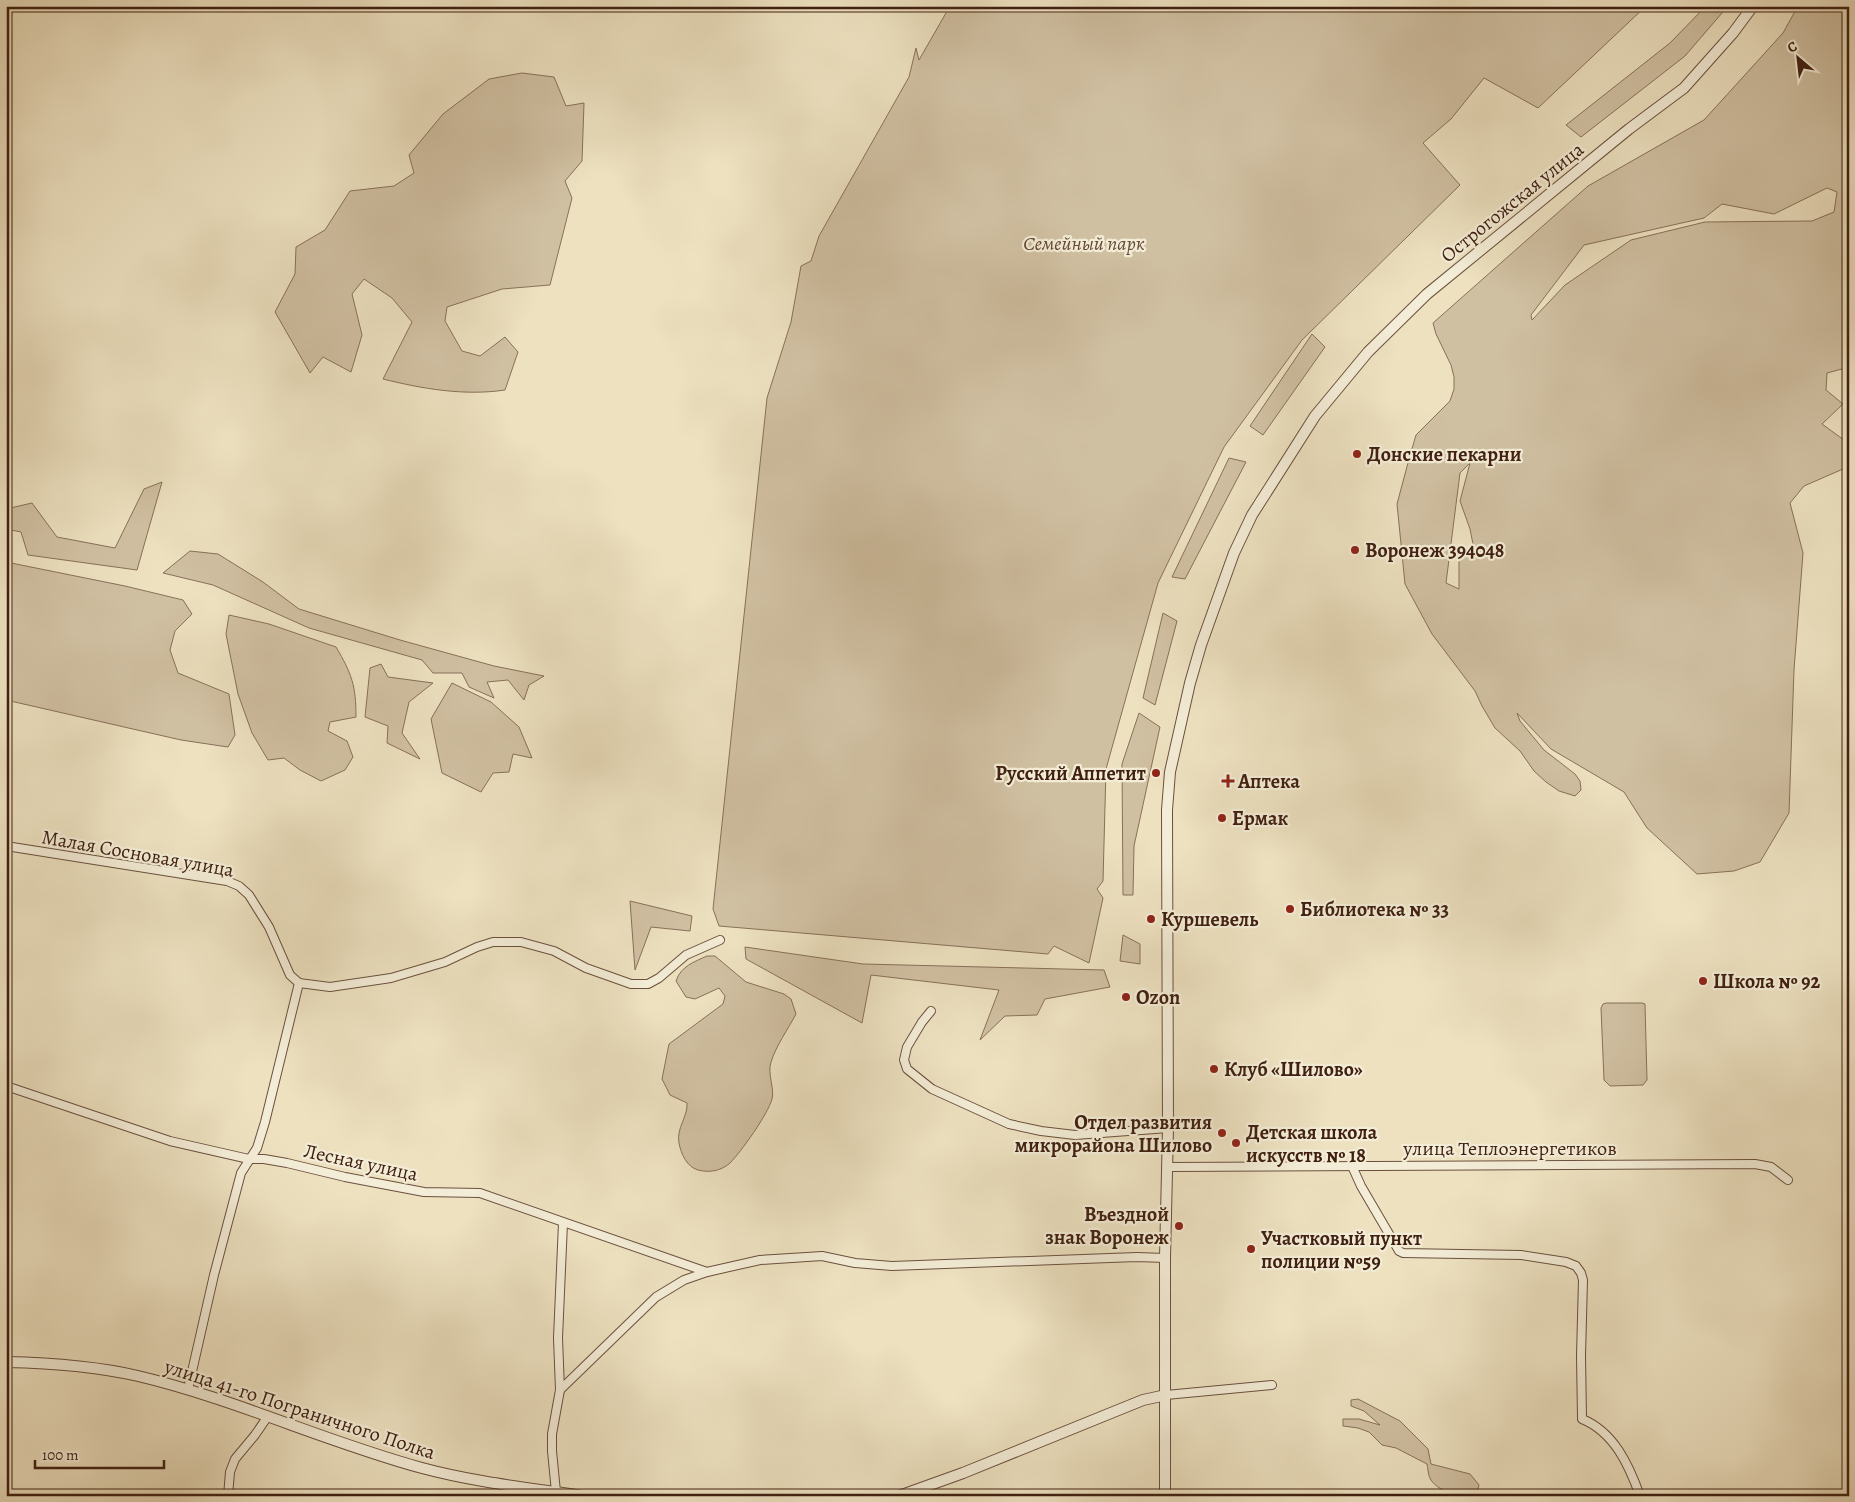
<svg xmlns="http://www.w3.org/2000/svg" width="1855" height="1502" font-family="Alegreya,serif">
<rect width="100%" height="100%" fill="#ede1c0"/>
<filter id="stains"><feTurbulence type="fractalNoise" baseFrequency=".004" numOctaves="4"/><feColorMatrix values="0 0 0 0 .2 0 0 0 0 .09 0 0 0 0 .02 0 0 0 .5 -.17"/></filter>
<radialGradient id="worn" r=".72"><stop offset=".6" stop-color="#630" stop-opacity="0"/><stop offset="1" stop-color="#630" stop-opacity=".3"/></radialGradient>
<g fill="#d0c0a2" stroke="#88705a" fill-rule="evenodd">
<path d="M950,6H1646L1538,108L1484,78L1451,119L1423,143L1460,185L1302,340L1224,447L1158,583L1106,769L1103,881L1097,889L1103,898L1089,963L1054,946L1048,954L719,926L713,909L767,398L791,322L801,266L811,261L819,236L909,77L916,48L919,60Z"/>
<path d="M1706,6H1728L1685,56L1581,137L1566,125L1670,43Z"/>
<path d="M1798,6H1849V370L1842,369L1827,373L1826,390L1843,404L1822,424L1844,440L1849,441V470L1843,469L1804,486L1790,503L1803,553L1794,670L1789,813L1760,862L1734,871L1697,874L1647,828L1624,792L1551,749L1517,713L1520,721L1544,750L1575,774L1580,781L1581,790L1575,796L1559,791L1546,782L1534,771L1520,751L1495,728L1482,706L1475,691L1432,634L1405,584L1397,504L1409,459L1416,435L1450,401L1454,389V377L1451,365L1436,334L1433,323L1588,186L1704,120L1783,33ZM1827,188L1837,192L1834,212L1812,221L1705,222L1631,240L1565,285L1532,320L1531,315L1584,245L1704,218L1722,204L1774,214ZM1470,463L1460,501L1470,529L1473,544L1459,560V589L1446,583L1460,473Z"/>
<path d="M522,73L554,77L566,106L584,103L582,161L565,181L572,198L550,285L502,289L447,307L445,321L462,351L480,356L505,337L518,352L505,390C465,396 423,389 383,379L412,322L392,298L364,279L352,294L362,335L351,372L323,357L310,373L275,312L295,274L296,247L325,230L350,191L394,186L414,173L409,155L443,114L489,79Z"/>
<path d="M1312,334L1325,347L1263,435L1250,426Z"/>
<path d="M1229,458L1246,462L1185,579L1172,577Z"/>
<path d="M162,482L137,570L28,555L21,532L6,529V509L32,503L57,537L115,548L144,489Z"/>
<path d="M190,551L218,554L263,582L299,609L400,640L494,666L544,676L529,685L524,700L508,680L487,682L494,698L469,687L462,673H433L422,660L309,628L213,585L163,573Z"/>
<path d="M6,562L125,586L183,600L192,614L175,631L170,650L178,673L229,694L235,735L228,747L181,740L6,700Z"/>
<path d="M1163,613L1177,621L1155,705L1143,698Z"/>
<path d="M229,615L269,624L336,647C352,674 356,686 356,717L330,722L328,731L347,741L353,757L345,770L321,781L300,770L284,758L268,760L252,733L238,694L226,634Z"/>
<path d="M381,664L388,677L433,683L409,702L402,733L420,759L387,743L388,726L365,717L370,668Z"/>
<path d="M452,683L491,702L519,727L532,758L513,754L509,772L493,773L481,792L442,773L431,719Z"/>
<path d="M1139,713L1160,727L1134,846L1133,895H1123L1122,764Z"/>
<path d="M630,901L692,916L690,931L651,927L635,970Z"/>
<path d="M1123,935L1140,944V964L1120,961Z"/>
<path d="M745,947L863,964L1104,970L1110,987L1045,999L1037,1015L1005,1016L980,1040L999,990L871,975L862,1023L746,959Z"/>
<path d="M707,956H715L746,982L784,994L791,999L796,1014C788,1029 776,1046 771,1062C767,1074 775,1089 772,1099C768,1114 741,1152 730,1163C721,1171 709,1173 698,1170C687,1167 681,1154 679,1143C676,1128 688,1117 687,1103L670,1095L662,1079L669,1044L723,1004L725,996L719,988L695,999L686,997L676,981C681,966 694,962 707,956Z"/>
<path d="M1606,1003H1642L1645,1004L1647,1080L1643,1085L1610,1086L1604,1080L1601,1008L1603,1004Z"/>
<path d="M1358,1399L1400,1421L1428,1449L1431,1464L1470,1474L1479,1485L1476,1496C1461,1496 1441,1494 1431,1480C1428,1476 1428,1468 1427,1464L1396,1448L1382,1445L1369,1432L1358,1428L1343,1426V1419H1359L1380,1425L1364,1411L1351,1406V1400Z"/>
</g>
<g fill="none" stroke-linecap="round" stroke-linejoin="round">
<g stroke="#6b503d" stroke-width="10">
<g id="minor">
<path d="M6,846L227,881L239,886L249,895L269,927L290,975L299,983L330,987L391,978L445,962L477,947L493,942H521L554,951L586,968L631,984H648L659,978L686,955L720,940"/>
<path d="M931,1011L922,1022L907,1047L904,1060L907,1069L932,1089L1009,1124L1041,1131L1075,1135L1168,1128"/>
<path d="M6,1086L170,1141L249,1159H264L287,1163L345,1177L424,1192L480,1193L707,1272"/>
<path d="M1352,1166L1361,1186L1399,1251L1403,1253L1521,1255L1566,1262L1576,1266L1581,1273L1583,1280L1581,1356L1582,1419C1614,1432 1629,1465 1640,1496"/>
<path d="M1168,1167L1755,1164L1771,1167L1788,1180"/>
<path d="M188,1389L214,1275L241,1173L257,1148L265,1122L299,983"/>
<path d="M560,1390L656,1297L684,1280L707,1272L760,1260L822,1256L855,1263L892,1266L1137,1257L1165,1258"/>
<path d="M1166,1395L1272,1385"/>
<path d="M556,1492L552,1451V1434L560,1390L558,1338L563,1223"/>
<path d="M228,1496L230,1472L235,1459L255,1435L268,1416"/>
</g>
</g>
<g stroke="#6b503d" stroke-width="12">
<g id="tertiary">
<path d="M6,1362C50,1363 95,1366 138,1376C235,1399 326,1442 422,1468C474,1482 529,1488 582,1496"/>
<path d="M899,1496L963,1473L1143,1400L1166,1395"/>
<path d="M1165,1496V1258L1168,1128L1167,810L1170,772L1190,683L1201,645L1234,553L1252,515L1315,416L1368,352L1427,294L1629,129L1684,88L1733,33L1753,6"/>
</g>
</g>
<use href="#minor" stroke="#f3ecd6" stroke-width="8"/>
<use href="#tertiary" stroke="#f3ecd6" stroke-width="10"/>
</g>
<g fill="#8f2418" stroke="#f3ecd6" stroke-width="2">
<circle cx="1357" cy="454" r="5"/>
<circle cx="1355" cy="550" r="5"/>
<circle cx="1156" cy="773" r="5"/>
<path d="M1225.5 773.5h5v5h5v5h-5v5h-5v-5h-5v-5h5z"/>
<circle cx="1222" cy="818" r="5"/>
<circle cx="1290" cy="909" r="5"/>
<circle cx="1151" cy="919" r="5"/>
<circle cx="1703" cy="981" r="5"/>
<circle cx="1126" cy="997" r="5"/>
<circle cx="1214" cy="1069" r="5"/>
<circle cx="1222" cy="1133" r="5"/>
<circle cx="1236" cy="1143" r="5"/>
<circle cx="1179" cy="1226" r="5"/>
<circle cx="1251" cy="1249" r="5"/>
</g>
<g text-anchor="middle" stroke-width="4.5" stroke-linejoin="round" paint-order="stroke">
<g font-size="20" fill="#402011" stroke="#f3ecd6">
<text transform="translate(1512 202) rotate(-39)" y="7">Острогожская улица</text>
<text transform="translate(138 853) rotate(10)" y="7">Малая Сосновая улица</text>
<text x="1510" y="1155">улица Теплоэнергетиков</text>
<text transform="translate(361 1162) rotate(12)" y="7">Лесная улица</text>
<text transform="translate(300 1409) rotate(18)" y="7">улица 41-го Пограничного Полка</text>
</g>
<g font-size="20" font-style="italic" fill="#644835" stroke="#f3ecd6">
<text x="1084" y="250">Семейный парк</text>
</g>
<g font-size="20" font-weight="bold" fill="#402011" stroke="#f3ecd6" text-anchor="start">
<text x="1367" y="461">Донские пекарни</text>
<text x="1365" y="557">Воронеж 394048</text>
<text x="1146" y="780" text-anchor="end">Русский Аппетит</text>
<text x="1238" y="788">Аптека</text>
<text x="1232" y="825">Ермак</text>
<text x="1300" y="916">Библиотека № 33</text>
<text x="1161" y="926">Куршевель</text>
<text x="1713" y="988">Школа № 92</text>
<text x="1136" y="1004">Ozon</text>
<text x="1224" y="1076">Клуб «Шилово»</text>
<text x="1212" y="1129" text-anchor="end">Отдел развития<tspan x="1212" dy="23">микрорайона Шилово</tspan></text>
<text x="1246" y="1139">Детская школа<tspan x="1246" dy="23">искусств № 18</tspan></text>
<text x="1169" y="1221" text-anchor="end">Въездной<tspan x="1169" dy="23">знак Воронеж</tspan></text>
<text x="1261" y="1245">Участковый пункт<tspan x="1261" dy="23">полиции №59</tspan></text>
</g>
</g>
<rect width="1855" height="1502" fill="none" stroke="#ede1c0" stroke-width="25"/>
<rect x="8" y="8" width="1840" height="1487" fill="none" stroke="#402011" stroke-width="2.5"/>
<rect x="12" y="12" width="1830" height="1477" fill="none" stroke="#402011"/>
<g transform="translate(1798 58) rotate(332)" stroke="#f3ecd6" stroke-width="4" paint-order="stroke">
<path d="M0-4L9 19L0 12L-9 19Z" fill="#402011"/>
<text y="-8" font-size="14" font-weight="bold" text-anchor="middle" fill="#402011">С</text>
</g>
<path d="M35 1460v8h129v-8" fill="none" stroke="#402011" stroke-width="2.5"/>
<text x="42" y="1460" font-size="15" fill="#402011" stroke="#f3ecd6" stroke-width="4" paint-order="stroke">100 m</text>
<rect width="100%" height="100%" filter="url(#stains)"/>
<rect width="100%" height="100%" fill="url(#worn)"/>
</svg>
